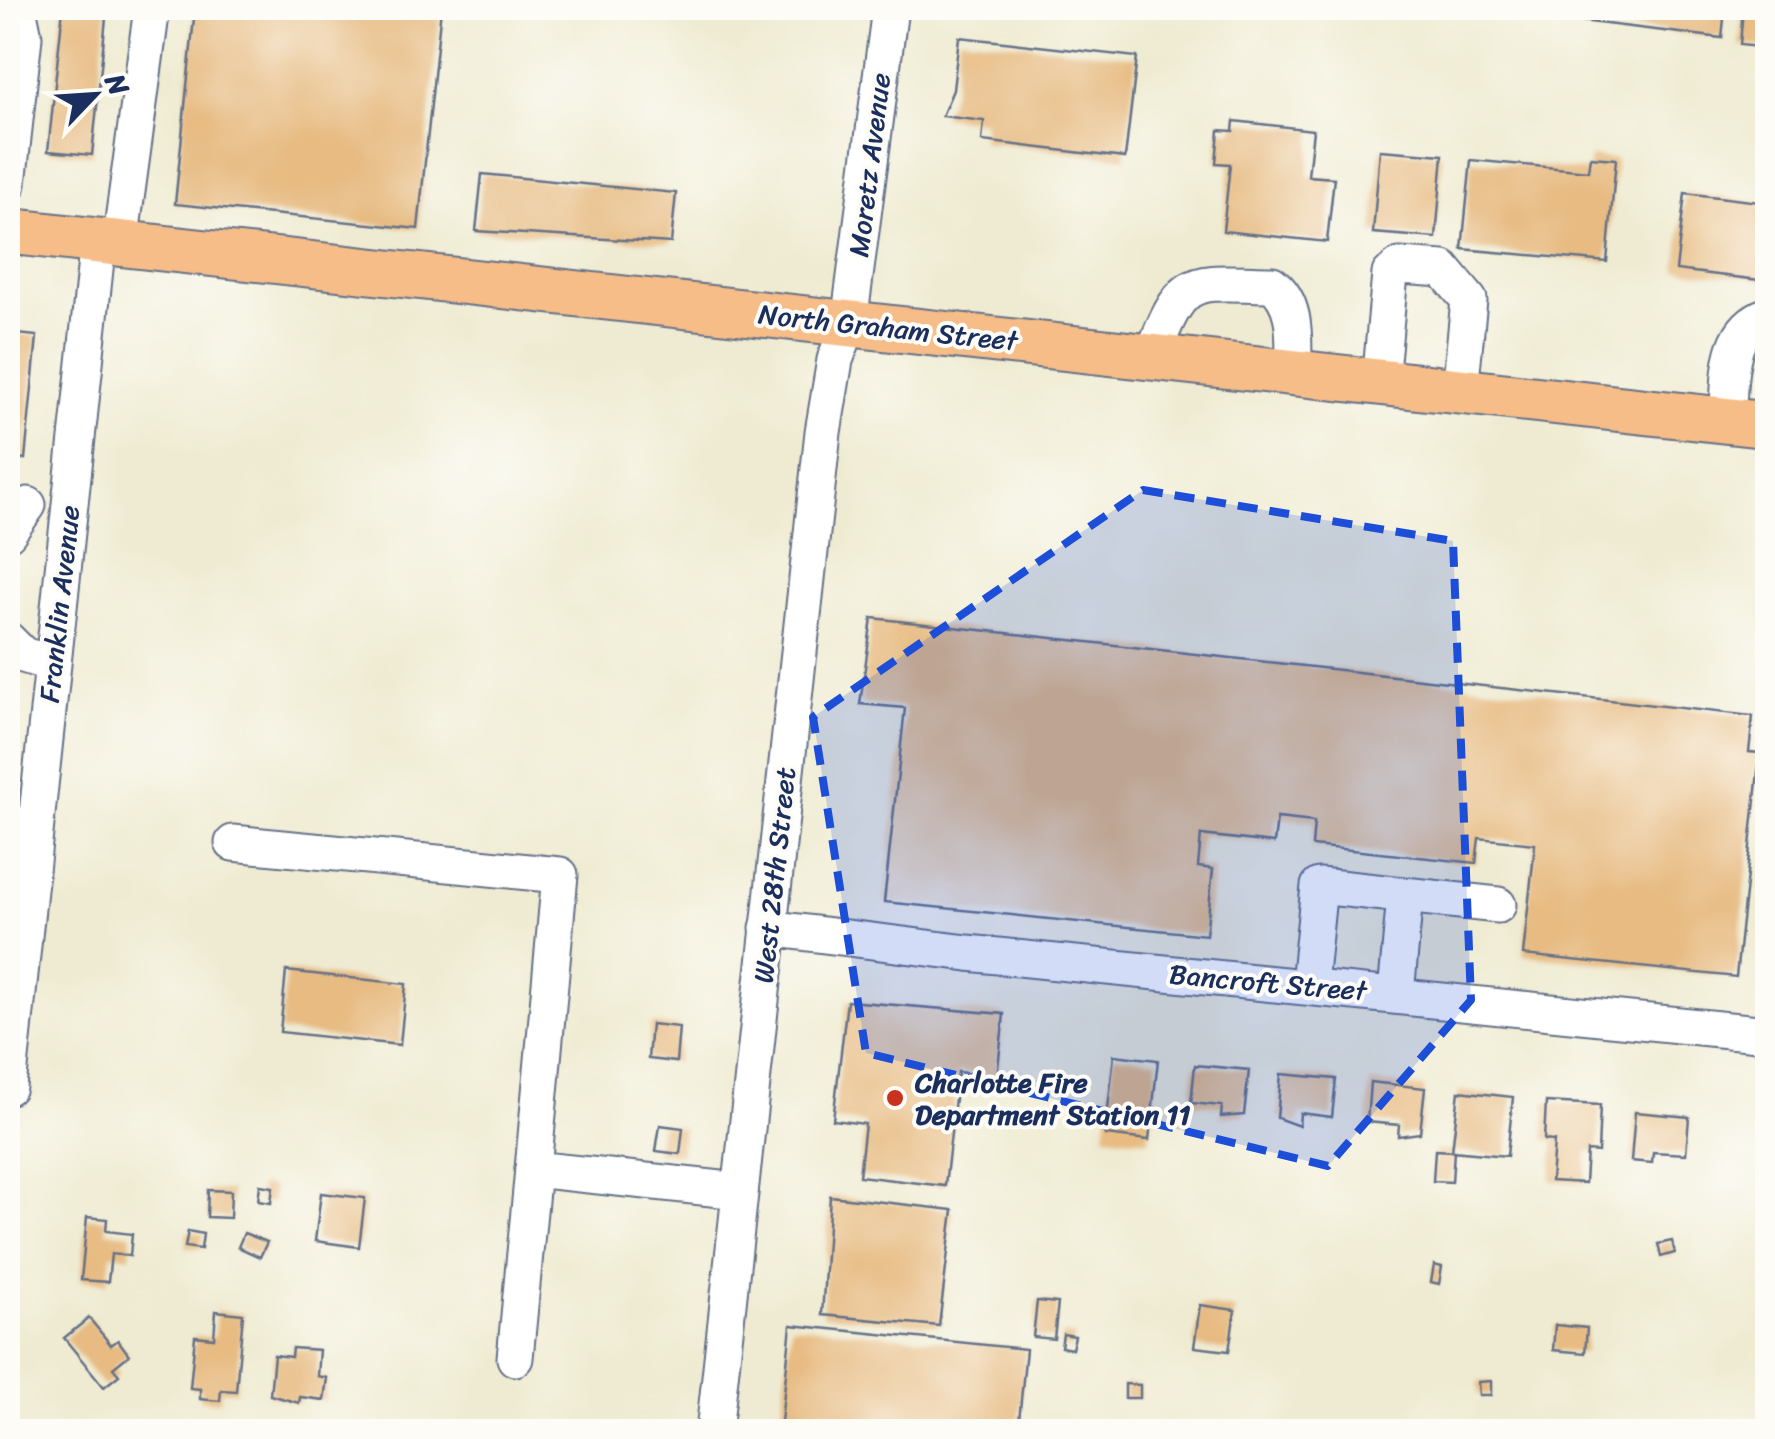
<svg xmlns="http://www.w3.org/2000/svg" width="1775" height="1439" font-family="Sriracha,sans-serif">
<rect width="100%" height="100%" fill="#fdfcf7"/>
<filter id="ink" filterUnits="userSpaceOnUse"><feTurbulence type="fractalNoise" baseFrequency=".01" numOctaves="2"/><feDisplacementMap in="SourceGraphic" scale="20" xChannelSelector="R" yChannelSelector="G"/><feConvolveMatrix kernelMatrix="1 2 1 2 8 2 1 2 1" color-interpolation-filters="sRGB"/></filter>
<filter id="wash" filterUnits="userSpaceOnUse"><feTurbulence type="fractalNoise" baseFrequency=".0048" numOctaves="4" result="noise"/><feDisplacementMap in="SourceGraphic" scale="40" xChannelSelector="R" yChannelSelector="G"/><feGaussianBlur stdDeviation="2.25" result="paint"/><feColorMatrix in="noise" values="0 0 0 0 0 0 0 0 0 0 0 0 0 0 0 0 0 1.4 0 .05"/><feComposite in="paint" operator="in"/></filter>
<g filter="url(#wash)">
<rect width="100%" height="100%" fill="#efebd2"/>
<g id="blocks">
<g fill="#e7bb82">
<path d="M63,8H107L92,155L48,151Z"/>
<path d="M195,8H441L418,229L175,204Z"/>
<path d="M1473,8H1725L1722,38Z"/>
<path d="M1743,8H1768V48L1740,45Z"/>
<path d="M959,37L1137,57L1125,158L982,141L984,121L942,116L953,90Z"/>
<path d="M1234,121L1313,130L1308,176L1334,178L1327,242L1223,231L1230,164L1216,163L1219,130L1233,131Z"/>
<path d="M1380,150L1443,155L1436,238L1373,233Z"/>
<path d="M1590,157L1616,159L1607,262L1462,249L1471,160L1588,171Z"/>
<path d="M482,174L676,193L671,243L476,231Z"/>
<path d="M1685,193L1768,203V281L1676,270Z"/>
<path d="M8,333L37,336L25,459L8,457Z"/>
<path d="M872,618L1753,716L1749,752L1760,753L1736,977L1523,955L1535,844L1479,838L1476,863L1312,846L1314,822L1277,818L1274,843L1201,835L1198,867L1213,869L1206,935L884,902L905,708L860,704Z"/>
<path d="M286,971L406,984L400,1045L280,1032Z"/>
<path d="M847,1001L1004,1014L997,1077L958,1072L945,1186L859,1176L865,1124L833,1120Z"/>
<path d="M651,1024L679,1027L676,1062L648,1059Z"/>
<path d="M1114,1055L1158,1060L1149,1140L1105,1135Z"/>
<path d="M1195,1065L1249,1070L1244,1115L1221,1117L1222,1106L1191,1103Z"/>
<path d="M1281,1074L1336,1079L1332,1117L1300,1113L1299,1126L1277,1118Z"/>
<path d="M1370,1082L1425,1088L1420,1133L1398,1136L1399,1125L1367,1122Z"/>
<path d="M1459,1091L1513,1097L1507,1156L1452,1151Z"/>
<path d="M1546,1102L1600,1105L1598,1152L1587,1151L1585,1183L1551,1181L1554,1141L1544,1140Z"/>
<path d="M1635,1112L1689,1117L1686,1154L1653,1152L1652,1163L1631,1161Z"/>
<path d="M660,1125L683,1128L680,1154L656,1151Z"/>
<path d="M1435,1150L1454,1151L1452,1182L1433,1181Z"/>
<path d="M260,1185L273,1187L271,1203L258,1201Z"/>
<path d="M208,1190L231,1191L230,1218L207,1217Z"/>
<path d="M321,1193L365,1198L359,1247L315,1241Z"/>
<path d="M830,1196L953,1210L939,1326L822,1315Z"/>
<path d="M87,1217L107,1219L106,1231L132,1234L130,1256L111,1254L108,1282L81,1280Z"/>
<path d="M188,1231L203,1234L201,1249L185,1247Z"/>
<path d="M244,1233L267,1242L260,1257L238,1247Z"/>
<path d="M1672,1241L1675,1253L1661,1257L1658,1244Z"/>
<path d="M1434,1265L1442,1267L1439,1284L1431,1282Z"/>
<path d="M1037,1301L1058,1303L1054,1339L1033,1337Z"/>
<path d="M1200,1305L1235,1310L1229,1351L1194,1347Z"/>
<path d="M216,1311L243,1314L236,1391L221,1390L220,1401L200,1399V1389L190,1388L195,1336L214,1338Z"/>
<path d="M89,1318L111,1345L118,1340L129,1355L113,1368L119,1375L104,1387L64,1338Z"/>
<path d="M791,1325L1026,1349L1018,1431L780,1432Z"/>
<path d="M1555,1325L1587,1328L1585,1353L1553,1350Z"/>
<path d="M1063,1334L1075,1336L1072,1349L1061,1347Z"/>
<path d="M292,1348L319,1350L317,1376L327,1378L324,1400L300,1397L299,1403L270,1395L274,1355L291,1357Z"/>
<path d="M1491,1381V1395H1479L1478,1382Z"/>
<path d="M1125,1384L1140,1385V1398H1125Z"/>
<path d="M1081,1423L1101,1426L1100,1432H1079Z"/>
</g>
</g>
</g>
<g filter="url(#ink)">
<use href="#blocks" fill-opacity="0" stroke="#657187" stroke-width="2.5"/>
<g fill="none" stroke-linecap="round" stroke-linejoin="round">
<g stroke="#657187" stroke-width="39">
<g id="minor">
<path d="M8,184L24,37L18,8"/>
<path d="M120,243L152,8"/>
<path d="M1152,356C1184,274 1188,282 1272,284C1299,305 1293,342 1294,373"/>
<path d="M1380,383L1390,274L1400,266L1443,269L1469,300L1460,391"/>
<path d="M1727,420C1731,381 1724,330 1768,315"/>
<path d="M8,533L28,505"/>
<path d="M8,640L23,655L52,664"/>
<path d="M233,843L560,875L533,1169L740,1191"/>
<path d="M768,928L968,953L1768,1034"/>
<path d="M1309,984L1319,886L1498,905"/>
<path d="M1396,994L1405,896"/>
<path d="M8,1087L98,241"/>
<path d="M515,1358L533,1169"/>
<path d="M714,1432L823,432L835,360L849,323L890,8"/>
</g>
</g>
<g stroke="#657187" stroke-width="49">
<path id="major" d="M8,231L1768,425"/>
</g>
<use href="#minor" stroke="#fff" stroke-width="35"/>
<use href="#major" stroke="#f7bd88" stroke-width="45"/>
</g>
</g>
<path fill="#1d4ed8" fill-opacity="0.2" stroke="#1d4ed8" stroke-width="8" stroke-dasharray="20 12" stroke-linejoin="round" d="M1143,490L1453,541L1471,1000L1328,1166L866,1053L813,717Z"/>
<circle fill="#c8321e" stroke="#fdfcf7" stroke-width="4" cx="895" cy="1098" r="10"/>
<g text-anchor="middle" stroke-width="8" stroke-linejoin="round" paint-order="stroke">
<g font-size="28" fill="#1b2f5e" stroke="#fdfcf7">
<text transform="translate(869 165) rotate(-83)" y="10">Moretz Avenue</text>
<text transform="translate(888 327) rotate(6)" y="10">North Graham Street</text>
<text transform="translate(59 604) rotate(-84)" y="10">Franklin Avenue</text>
<text transform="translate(774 875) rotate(-84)" y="10">West 28th Street</text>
<text transform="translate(1268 982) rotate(5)" y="10">Bancroft Street</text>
</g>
<g font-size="28" font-weight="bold" fill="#1b2f5e" stroke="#fdfcf7" text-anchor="start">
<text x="915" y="1092">Charlotte Fire<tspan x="915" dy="32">Department Station 11</tspan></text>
</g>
</g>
<rect width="1775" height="1439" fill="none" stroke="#fdfcf7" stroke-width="40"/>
<g transform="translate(95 95) rotate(65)" stroke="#fdfcf7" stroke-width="8" paint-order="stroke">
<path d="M0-8L18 38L0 25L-18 38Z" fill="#1b2f5e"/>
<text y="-15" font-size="28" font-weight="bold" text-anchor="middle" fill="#1b2f5e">N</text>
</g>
</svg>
